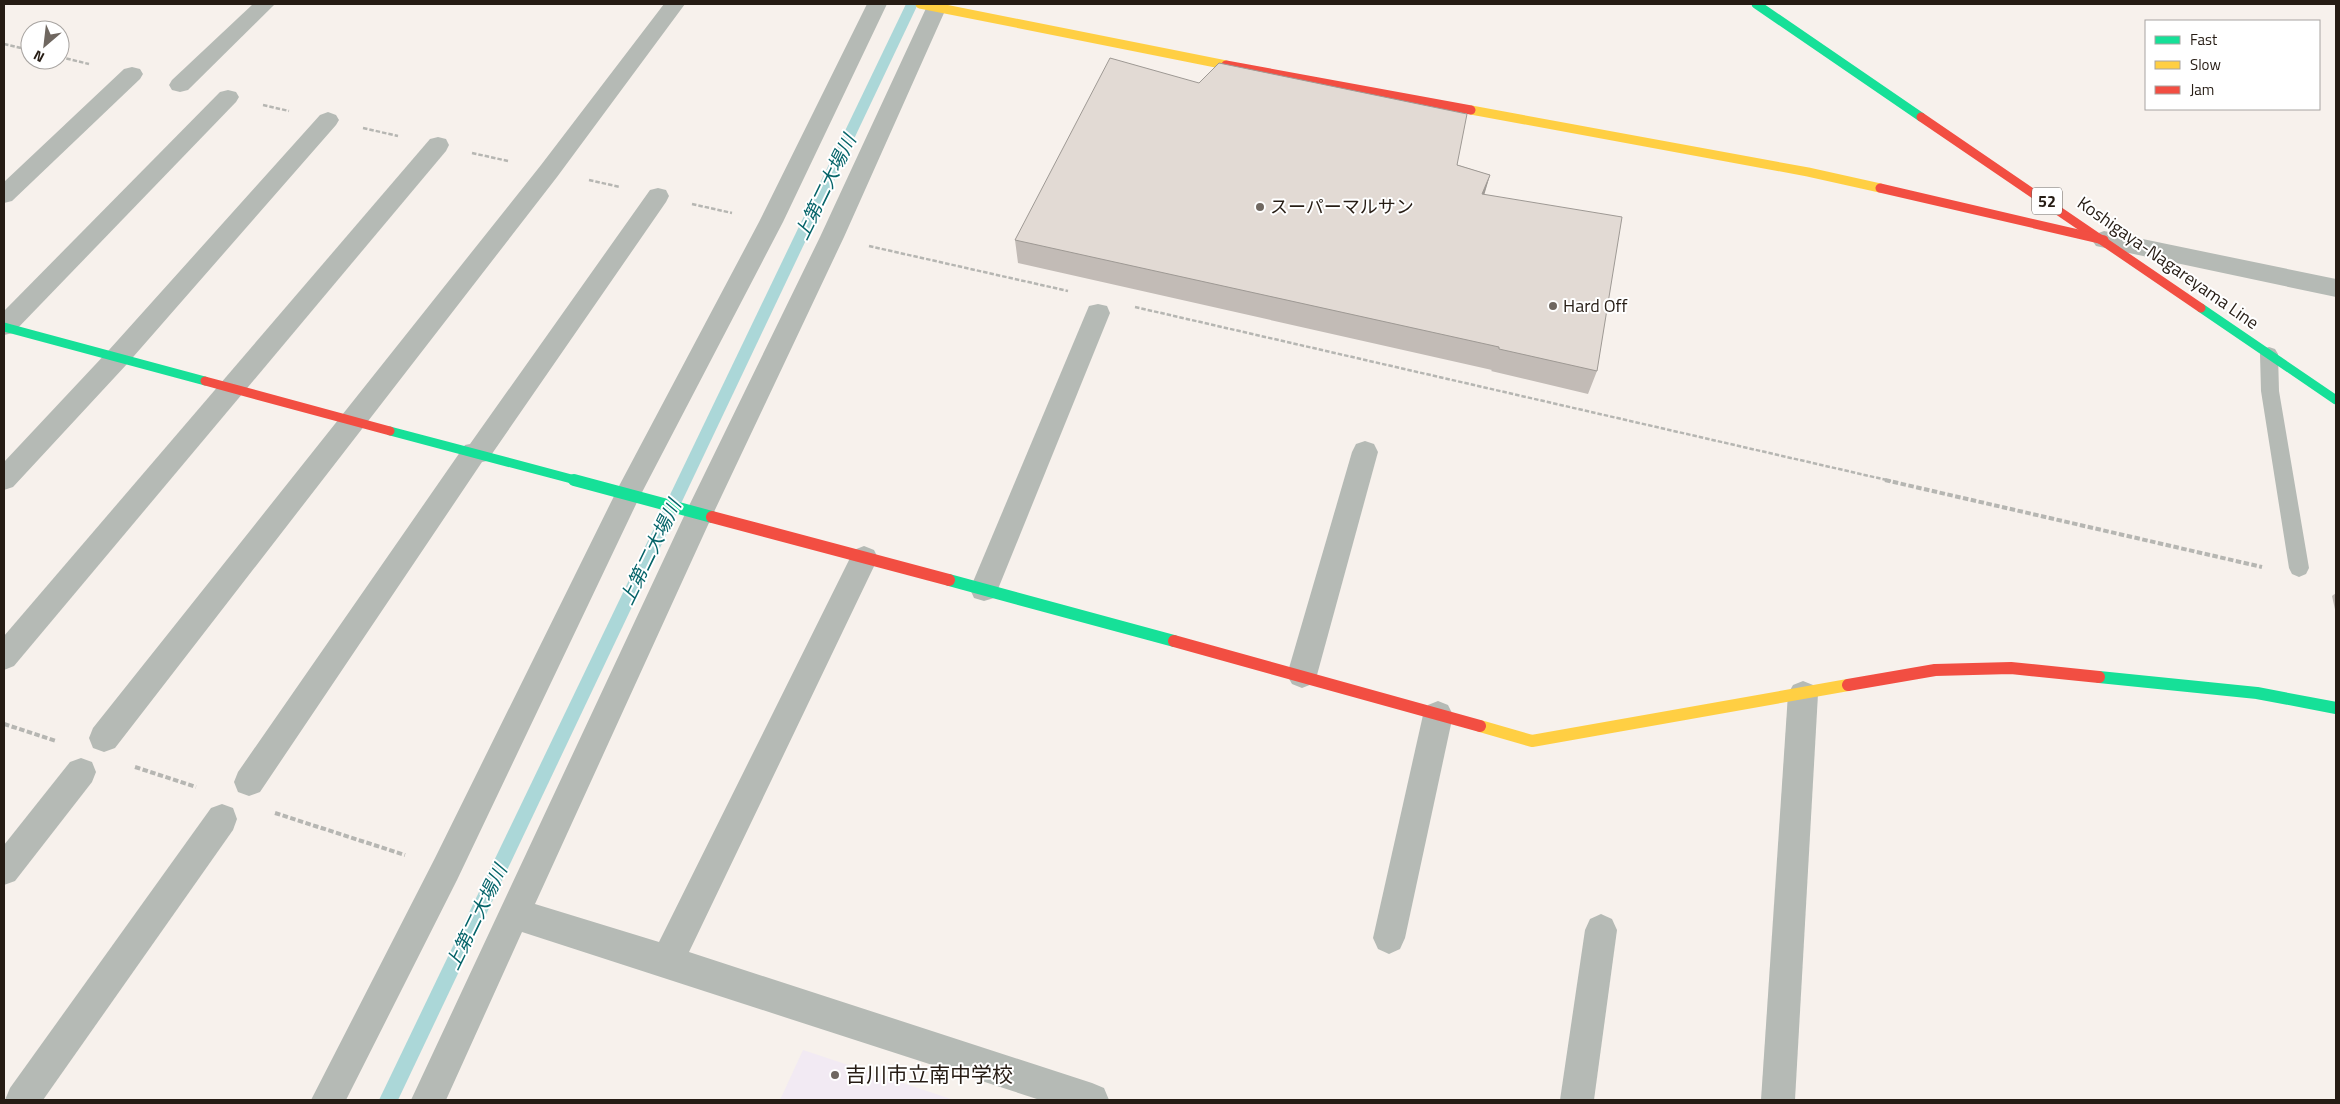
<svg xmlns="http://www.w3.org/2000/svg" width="2340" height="1104" font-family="'Titillium Web','Noto Sans JP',sans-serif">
<rect width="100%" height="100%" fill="#f7f1ec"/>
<path fill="#f2eaf3" d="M803,1050L954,1100H780Z"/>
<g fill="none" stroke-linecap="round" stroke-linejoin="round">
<path fill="#abd7d8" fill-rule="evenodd" d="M906,4H918L398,1100H379Z"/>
<g stroke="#b6b6b2" stroke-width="2.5" stroke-dasharray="4.5 2" stroke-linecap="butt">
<path d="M4,44L30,50"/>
<path d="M60,57L89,64"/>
<path d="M263,105L289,111"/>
<path d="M363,128L398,136"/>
<path d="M472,153L508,161"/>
<path d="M589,180L620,187"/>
<path d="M692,204L732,213"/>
<path d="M869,246L1068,291"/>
<path d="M1135,307L1891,481"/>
</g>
<g stroke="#b6b6b2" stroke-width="4" stroke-dasharray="5.5 2.5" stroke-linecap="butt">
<path d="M1885,480L2262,567"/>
<path d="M4,724L56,741"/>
<path d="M135,767L196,787"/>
<path d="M275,813L405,855"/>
</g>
<path fill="#b5bab5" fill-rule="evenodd" d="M2269,347L2275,349L2278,354L2279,391L2309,568L2306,574L2299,577L2292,574L2289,568L2261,391L2260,354L2263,349Z"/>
<g fill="#b5bab5" fill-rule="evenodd">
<path d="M253,4H275L188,90L180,92L172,90L169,85L172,80Z"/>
<path d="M664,4H685L557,177L115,748L104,752L93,748L89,738L93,728L541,165Z"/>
<path d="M867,4H887L783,222L639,498L457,880L346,1100H311L435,858L619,486L759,222Z"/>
<path d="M928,4H948L844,237L713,514L535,904L659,942L854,550L864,546L874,550L878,558L689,952L1092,1083L1104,1088L1109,1100H1040L522,932L446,1100H411L685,514L820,237Z"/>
<path d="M132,67L140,69L143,74L140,79L12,201L4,203V182L124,69Z"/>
<path d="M228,90L236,92L239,97L236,102L13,333L4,335V311L220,92Z"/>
<path d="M328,112L336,115L339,120L336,125L127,364L13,487L4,490V462L109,350L320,115Z"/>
<path d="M438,137L446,139L449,145L446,151L14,666L4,670V636L430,139Z"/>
<path d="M658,188L666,190L669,196L666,202L487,461L482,462L260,792L249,796L238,792L234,782L238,772L465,445L470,444L650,190Z"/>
<path d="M2104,231L2336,279V297L2096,246L2092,240L2096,234Z"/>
<path d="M1098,304L1107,306L1110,313L998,589L994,598L984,601L974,598L970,589L1086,313L1089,306Z"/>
<path d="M1365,441L1374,444L1378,452L1317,675L1312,684L1302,688L1292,684L1287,675L1352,452L1356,444Z"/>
<path d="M1803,681L1813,685L1818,694L1795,1100H1761L1788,694L1793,685Z"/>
<path d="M1438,701L1448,705L1453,715L1405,938L1400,949L1389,954L1378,949L1373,938L1423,715L1428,705Z"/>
<path d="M81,758L92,762L96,772L92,782L15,881L4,885V845L70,762Z"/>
<path d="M222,804L233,808L237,819L233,830L43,1100H5L10,1088L211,808Z"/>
<path d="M1601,914L1612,919L1617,930L1594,1100H1560L1585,930L1590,919Z"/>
</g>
<g stroke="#16e098" stroke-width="9">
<path d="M1756,4L1921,117"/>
<path d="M2201,308L2336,400"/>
<path d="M4,327L205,381"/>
<path d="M390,431L579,481"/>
</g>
<g stroke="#16e098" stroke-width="12">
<path d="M574,480L712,517"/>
<path d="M949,580L1174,641"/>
<path d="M2099,677L2257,693L2336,708"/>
</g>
<g stroke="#ffcf43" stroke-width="9">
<path d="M920,4L1226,65"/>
<path d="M1471,110L1808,172L1880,188"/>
</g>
<path stroke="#ffcf43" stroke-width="12" d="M1480,726L1532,741L1848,685"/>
<g stroke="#f24e42" stroke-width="9">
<path d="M1226,65L1471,110"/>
<path d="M1921,117L2201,308"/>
<path d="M1880,188L2104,240"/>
<path d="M205,381L390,431"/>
</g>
<g stroke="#f24e42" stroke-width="12">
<path d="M712,517L949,580"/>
<path d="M1174,641L1480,726"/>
<path d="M1848,685L1935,670L2011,668L2099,677"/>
</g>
</g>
<g fill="#c2bbb6">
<path d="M1199,83L1490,175L1484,194L1597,371L1588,394L1491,371L1492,370L1018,263L1015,240Z"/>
<path d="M2336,593V614L2332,596Z"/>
</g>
<path fill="#9e9994" d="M1490,175L1483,199L1482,194Z"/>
<path fill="#e2dad4" stroke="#9e9994" d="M1110,58L1199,83L1219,63L1467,114L1457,165L1490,175L1482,194L1622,217L1597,371L1499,349V347L1015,240Z"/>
<g fill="#6f6760" stroke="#fff" stroke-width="2">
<circle cx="1260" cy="207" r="5"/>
<circle cx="1553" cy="306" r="5"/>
<circle cx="835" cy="1075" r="5"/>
</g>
<g text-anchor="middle" stroke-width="4" stroke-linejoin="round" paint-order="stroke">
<rect fill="#fff" stroke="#67605a" stroke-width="1" x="2032" y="187.5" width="30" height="27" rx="4"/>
<g font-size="16" font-weight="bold" fill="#261c14">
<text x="2047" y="207">52</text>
</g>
<g font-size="18" fill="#261c14" stroke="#fff" text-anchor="start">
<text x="1270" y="213">スーパーマルサン</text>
<text x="1563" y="312">Hard Off</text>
</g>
<g font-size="18" fill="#261c14" stroke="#fff">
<text transform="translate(2168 263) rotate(35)" y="6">Koshigaya-Nagareyama Line</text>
</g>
<g font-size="19" font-style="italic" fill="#056469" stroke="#fff">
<text transform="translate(825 187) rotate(-64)" y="7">上第二大場川</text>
<text transform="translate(650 552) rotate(-64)" y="7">上第二大場川</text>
<text transform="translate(476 917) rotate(-64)" y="7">上第二大場川</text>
</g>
<g font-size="21" fill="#261c14" stroke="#fff" text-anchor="start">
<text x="845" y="1082">吉川市立南中学校</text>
</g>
</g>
<rect width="2340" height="1104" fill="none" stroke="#261c14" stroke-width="10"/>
<rect x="2145" y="20" width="175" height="90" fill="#ffffff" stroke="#a8a4a1"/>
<rect x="2155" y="36" width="25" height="8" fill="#16e098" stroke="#a8a4a1"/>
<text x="2190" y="45" font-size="15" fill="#261c14">Fast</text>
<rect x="2155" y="61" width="25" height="8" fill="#ffcf43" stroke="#a8a4a1"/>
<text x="2190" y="70" font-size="15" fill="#261c14">Slow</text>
<rect x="2155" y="86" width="25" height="8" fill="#f24e42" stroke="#a8a4a1"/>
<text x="2190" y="95" font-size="15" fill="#261c14">Jam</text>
<g transform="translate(45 45) rotate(208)"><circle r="24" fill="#ffffff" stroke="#a8a4a1"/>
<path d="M0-4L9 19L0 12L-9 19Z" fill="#6f6760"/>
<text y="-8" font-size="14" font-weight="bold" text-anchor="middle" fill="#261c14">N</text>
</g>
</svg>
